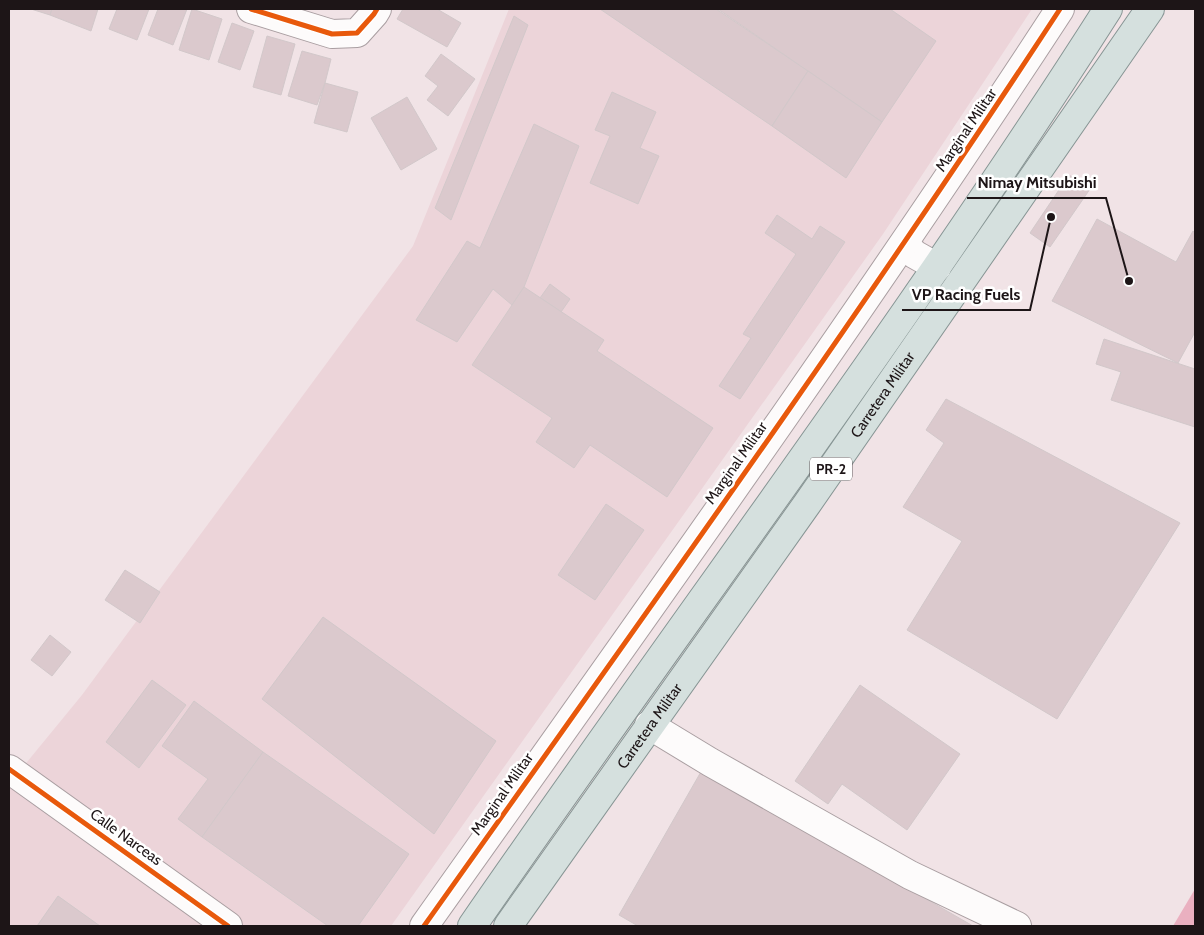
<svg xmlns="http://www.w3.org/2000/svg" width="1204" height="935" font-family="Cabin,sans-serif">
<rect width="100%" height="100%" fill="#f1e3e6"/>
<path fill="#ecd4d9" d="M509,9H1032L883,234L391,926H9V784L82,695L413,246Z"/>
<path fill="#eab0c0" d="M1195,889V926H1173Z"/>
<g fill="#dbc9cd" stroke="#d2c8ca">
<path d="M31,9H52L50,15Z"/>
<path d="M52,9H98L91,31L50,15Z"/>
<path d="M117,9H149L137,40L109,29Z"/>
<path d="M158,9H187L173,45L148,35Z"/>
<path d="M192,9L222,19L209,60L179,50Z"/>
<path d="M403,9H437L461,23L447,47L397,19Z"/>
<path d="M600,9H716L808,71L772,126Z"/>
<path d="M718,9H890L936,41L882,122Z"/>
<path d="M514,16L528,25L451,220L435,208Z"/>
<path d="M232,23L254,31L240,70L218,62Z"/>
<path d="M267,36L295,44L281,95L253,87Z"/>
<path d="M302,51L331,59L325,83L317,105L288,96Z"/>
<path d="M441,54L475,79L448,116L427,100L438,86L425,76Z"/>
<path d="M808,71L882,122L846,178L772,126Z"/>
<path d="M325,83L358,92L347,132L314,123Z"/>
<path d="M612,92L656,112L640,148L659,156L638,204L590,183L610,136L595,130Z"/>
<path d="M407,97L437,149L401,170L371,118Z"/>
<path d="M534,124L579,146L524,287L512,305L493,289L457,342L416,320L467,241L480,248Z"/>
<path d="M1069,175L1090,189L1050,247L1030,233Z"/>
<path d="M777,215L812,239L820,226L845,242L740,399L719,386L751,338L743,334L796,254L765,233Z"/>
<path d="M1097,219L1176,262L1193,231L1195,233V332L1178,363L1052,301Z"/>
<path d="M550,284L570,299L561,312L540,298Z"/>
<path d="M524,287L604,340L597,351L713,428L667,497L590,445L574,468L536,442L552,418L472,365Z"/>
<path d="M1104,339L1195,369V427L1111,400L1121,372L1096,364Z"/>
<path d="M946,399L1180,523L1057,719L907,630L962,541L903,507L944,443L926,430Z"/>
<path d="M606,504L644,530L595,600L558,575Z"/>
<path d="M125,570L160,592L140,623L105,600Z"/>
<path d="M323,617L496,741L434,834L262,699Z"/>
<path d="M50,635L71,652L52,676L31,660Z"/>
<path d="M152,680L186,705L139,768L106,742Z"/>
<path d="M860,685L960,754L907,830L842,784L828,804L795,781Z"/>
<path d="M194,701L263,752L202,837L178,819L208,779L162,746Z"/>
<path d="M263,752L409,854L358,926H328L202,837Z"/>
<path d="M702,770L973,926H638L619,915Z"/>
<path d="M58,896L100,926H37Z"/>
</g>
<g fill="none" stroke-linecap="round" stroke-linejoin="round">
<g stroke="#a99ea1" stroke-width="30">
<g id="minor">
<path d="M251,9L332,34L357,33L374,14L377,9"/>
<path d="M905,243L914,254L937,267"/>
<path d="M649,725L710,762L910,875L1017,926"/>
<path d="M9,769L228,926"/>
<path d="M424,926C639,623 857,320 1060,9"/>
</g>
</g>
<g stroke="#879594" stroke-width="30">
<g id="major">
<path d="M472,926C683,620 908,323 1108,9"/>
<path id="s1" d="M508,926L807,504L1150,9"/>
</g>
</g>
<use href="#minor" stroke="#fdfbfb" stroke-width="28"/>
<use href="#major" stroke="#d5e0de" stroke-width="28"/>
<g stroke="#fff" stroke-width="8">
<g id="cycleway">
<path d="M251,9L332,34L357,33L374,14L377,9"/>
<path d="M9,769L228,926"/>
<path d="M424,926C639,623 857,320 1060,9"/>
</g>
</g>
<use href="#cycleway" stroke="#e8590c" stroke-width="5"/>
</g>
<g text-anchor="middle" stroke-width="5" stroke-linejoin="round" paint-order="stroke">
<rect fill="#fff" stroke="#615b5d" stroke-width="1" x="810" y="457.5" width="42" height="23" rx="4"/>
<g font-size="14" font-weight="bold" fill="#1d1517">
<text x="831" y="474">PR-2</text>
</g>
<g font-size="15" fill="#1d1517" stroke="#fff">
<text transform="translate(966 130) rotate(-56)" y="5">Marginal Militar</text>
<text dy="5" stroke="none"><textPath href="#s1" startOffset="650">Carretera Militar</textPath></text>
<text transform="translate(736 463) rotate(-55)" y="5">Marginal Militar</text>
<text dy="5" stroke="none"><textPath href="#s1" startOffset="245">Carretera Militar</textPath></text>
<text transform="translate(502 794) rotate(-55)" y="5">Marginal Militar</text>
<text transform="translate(126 837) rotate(36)" y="5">Calle Narceas</text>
</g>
</g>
<path fill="none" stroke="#1d1517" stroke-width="2" d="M1129 281L1106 198H967M1051 217L1030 310H902"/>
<g fill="#1d1517" stroke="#fff" stroke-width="2">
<circle cx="1129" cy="281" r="5"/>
<circle cx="1051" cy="217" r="5"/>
</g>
<g font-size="16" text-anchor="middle" font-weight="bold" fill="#1d1517" stroke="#fff" stroke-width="5" stroke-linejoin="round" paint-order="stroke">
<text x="1037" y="188">Nimay Mitsubishi</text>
<text x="966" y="300">VP Racing Fuels</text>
</g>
<rect width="1204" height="935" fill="none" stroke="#1d1517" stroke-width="20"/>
</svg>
